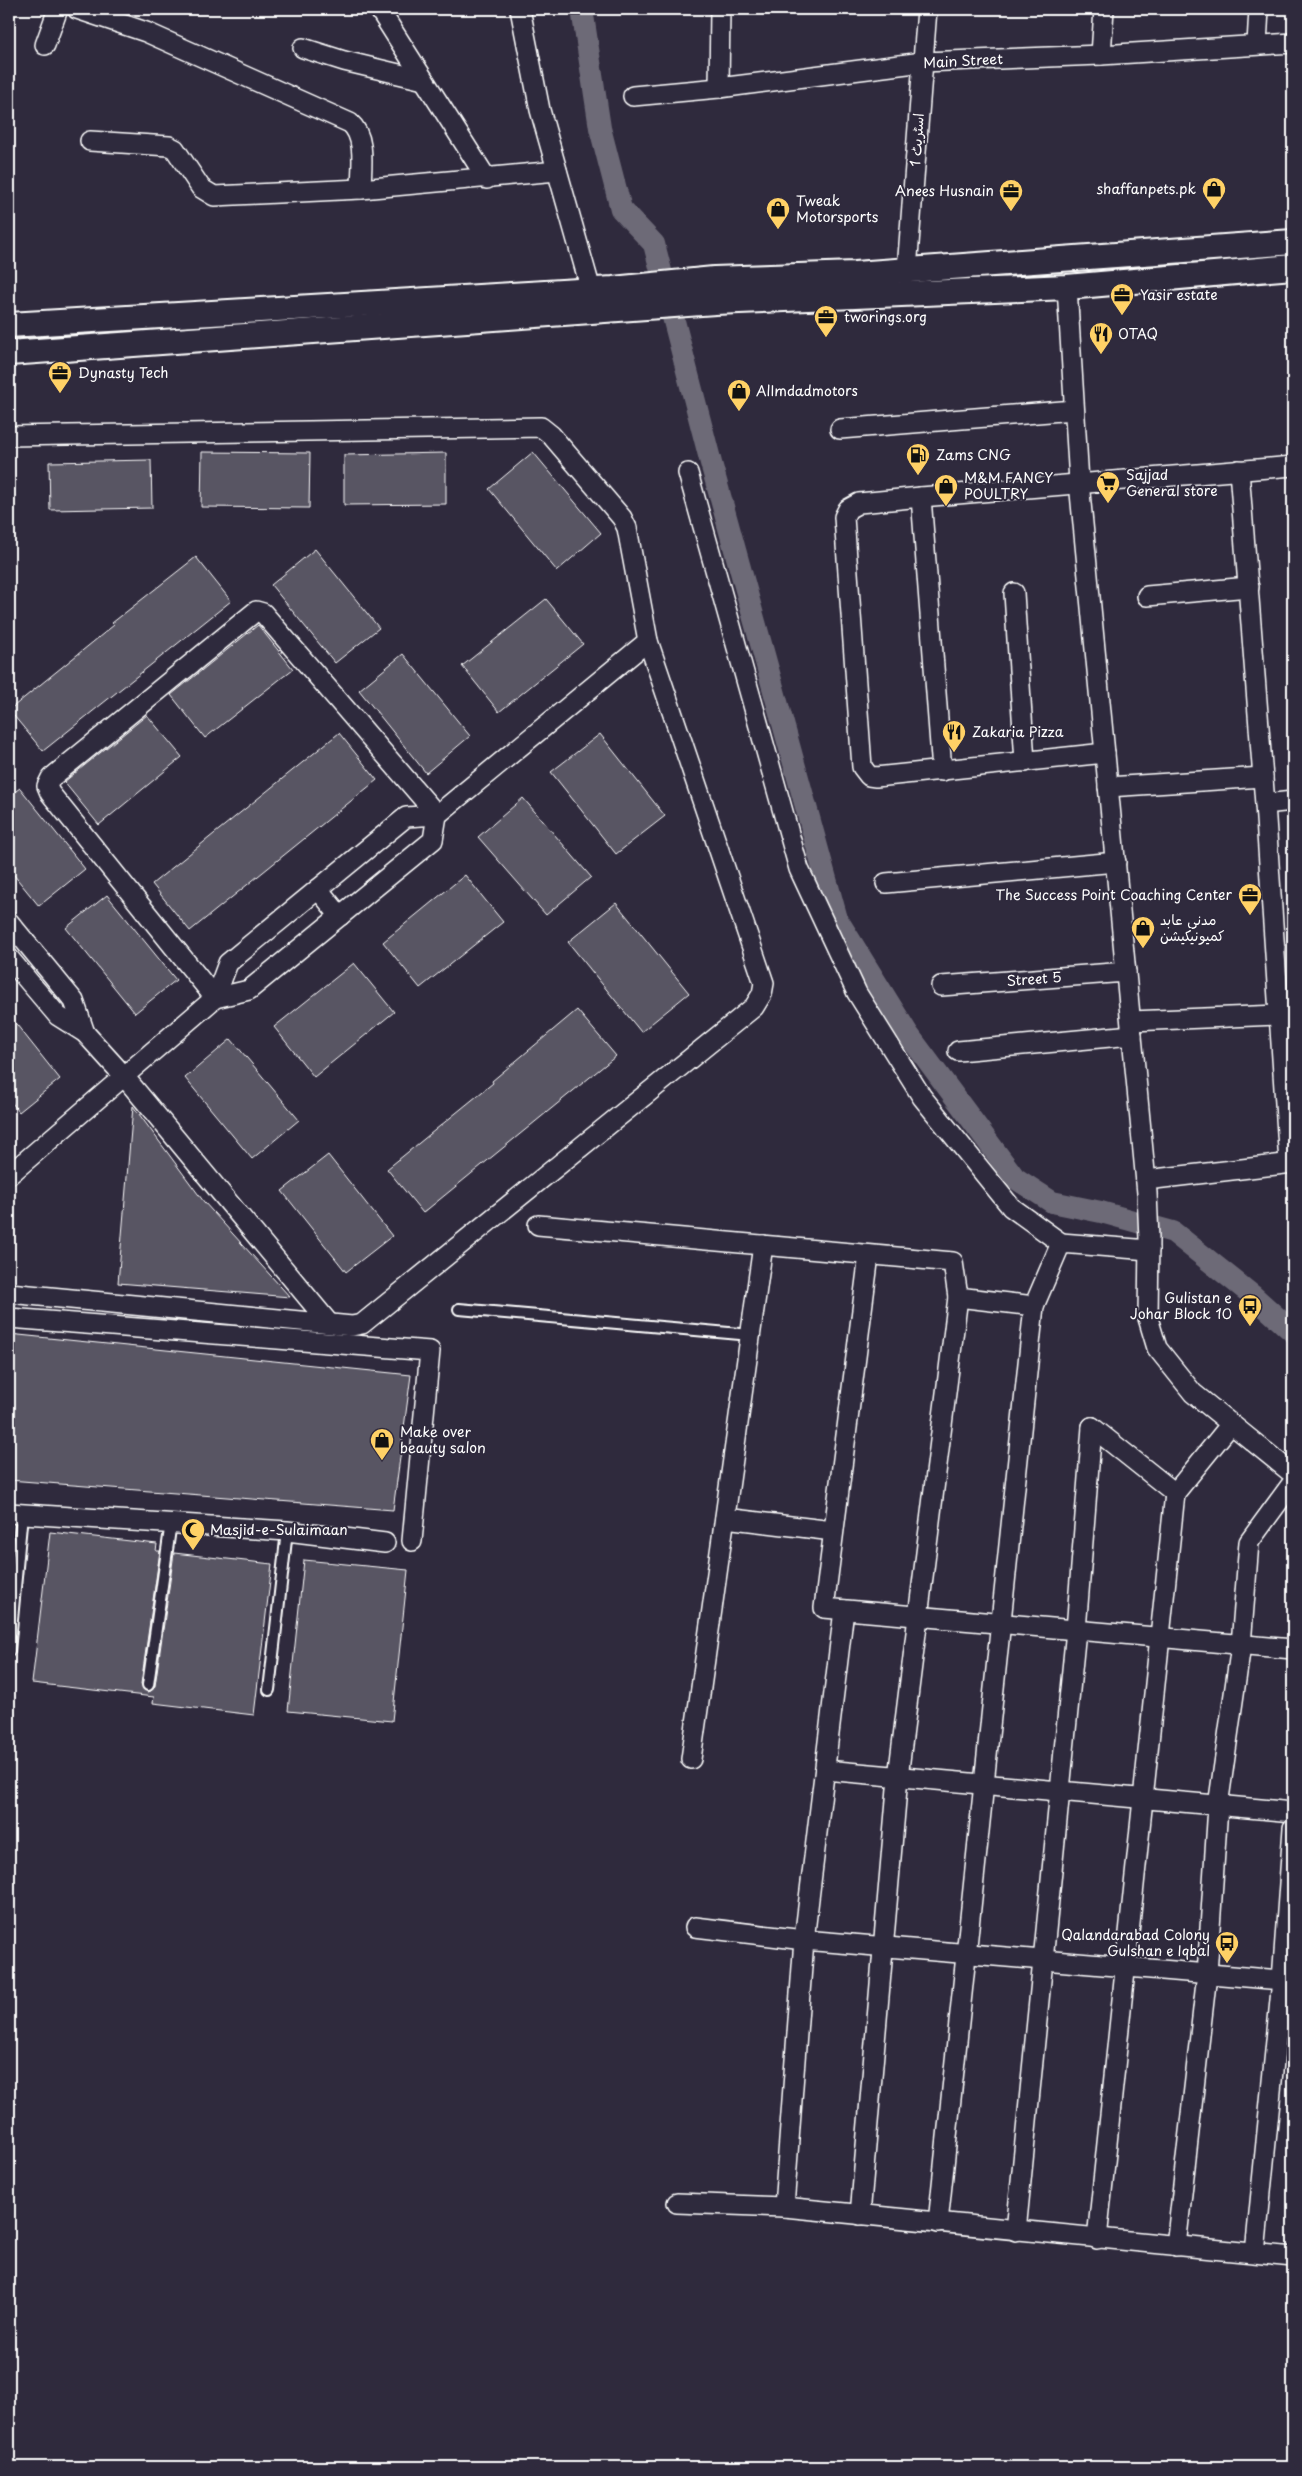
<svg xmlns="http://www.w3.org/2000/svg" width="1302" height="2476" font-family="'Playpen Sans','Playpen Sans Arabic',sans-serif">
<rect width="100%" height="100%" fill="#2f2a3d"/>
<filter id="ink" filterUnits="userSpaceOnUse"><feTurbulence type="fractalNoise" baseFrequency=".02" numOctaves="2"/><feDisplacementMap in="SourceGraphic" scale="10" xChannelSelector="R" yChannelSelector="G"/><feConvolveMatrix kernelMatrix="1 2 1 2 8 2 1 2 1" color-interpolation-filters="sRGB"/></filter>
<g filter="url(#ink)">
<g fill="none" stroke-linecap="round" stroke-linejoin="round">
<path stroke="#6d6a77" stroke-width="22" d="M582,9L600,128L621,209L654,244L711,463L837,919L908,1034L1015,1178L1052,1202L1101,1212L1173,1232L1252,1295L1293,1332"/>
</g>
<g fill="#595564" stroke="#fff">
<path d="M202,452L310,453L309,508L201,507Z"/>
<path d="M533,452L601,533L557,571L489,489Z"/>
<path d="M446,453V504L344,505V455Z"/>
<path d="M151,460L152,508L50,510L49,462Z"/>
<path d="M315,549L379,628L335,663L271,585Z"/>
<path d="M196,557L231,601L43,751L9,710L114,625L112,623Z"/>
<path d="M546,599L583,644L499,712L462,666Z"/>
<path d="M258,625L293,669L205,738L171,695Z"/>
<path d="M403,654L470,736L426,773L359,690Z"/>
<path d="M147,715L182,757L99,825L64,782Z"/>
<path d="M339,733L377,780L190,931L152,884Z"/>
<path d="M600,734L665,816L616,854L551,772Z"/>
<path d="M20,788L85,869L39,906L9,869V796Z"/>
<path d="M523,798L591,877L546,915L478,837Z"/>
<path d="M465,875L503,922L420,988L383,942Z"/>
<path d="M107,895L176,980L135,1013L66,928Z"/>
<path d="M616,903L689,993L641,1032L568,942Z"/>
<path d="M354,963L394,1012L314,1077L274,1027Z"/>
<path d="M577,1010L616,1056L423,1213L387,1169L493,1083L492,1081Z"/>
<path d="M9,1015L60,1079L19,1112L9,1099Z"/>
<path d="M231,1039L299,1120L252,1159L185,1078Z"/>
<path d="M133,1106L204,1202L290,1297L118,1283Z"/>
<path d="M328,1155L392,1236L346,1272L282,1191Z"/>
<path d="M9,1334L411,1375L393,1510L9,1480Z"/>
<path d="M50,1532L157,1544L156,1551H160L141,1684L147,1692L151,1691L155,1686L174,1553L272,1564L254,1715L153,1703L154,1697L32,1683Z"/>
<path d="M304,1560L408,1570L392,1721L288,1711Z"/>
</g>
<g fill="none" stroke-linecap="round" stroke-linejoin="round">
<g stroke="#fff" stroke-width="14">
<g id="service">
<path d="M459,1309L751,1335"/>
<path d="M9,1651L22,1514"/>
<path d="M148,1685L171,1522"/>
<path d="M269,1690L287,1531"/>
</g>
</g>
<g stroke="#fff" stroke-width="22">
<g id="minor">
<path d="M77,9L146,32L350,123C367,137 361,170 361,189"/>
<path d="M379,9L487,179"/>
<path d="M520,9L540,110L591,290"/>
<path d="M1257,44L1259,9"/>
<path d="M45,45L58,9"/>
<path d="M303,48L344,61L424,80"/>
<path d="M1101,55L1104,9"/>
<path d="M719,88L720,9"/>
<path d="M633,96L719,88L923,62L1101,55L1293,43"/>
<path d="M90,141L169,146L175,149L201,188L214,196L361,189L557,171"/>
<path d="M907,270L927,9"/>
<path d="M1067,287L1079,482L1147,1193L1149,1239L1148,1318L1157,1348L1193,1393L1293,1474"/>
<path d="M840,429L1074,410"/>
<path d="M9,436L541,427L551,435L622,518L627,528L648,641L764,983L762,994L754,1007L362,1324L352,1326L9,1293"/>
<path d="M1239,470L1265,804L1289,1163"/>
<path d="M688,473L799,869L857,993L922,1097L1011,1207L1061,1243"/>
<path d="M921,497L942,771"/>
<path d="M1014,593L1025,762"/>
<path d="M1147,596L1249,587"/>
<path d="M1105,753L876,777L869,776L862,767L844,517L848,509L859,503L921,497L1293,466"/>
<path d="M1108,787L1263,777"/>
<path d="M1265,804L1293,801"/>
<path d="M886,883L1116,862"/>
<path d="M318,889L340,916"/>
<path d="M9,922L74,1001L85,1033"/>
<path d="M9,958L58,1016L85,1033L123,1075L328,1322"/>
<path d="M941,986L1126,972"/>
<path d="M215,998L50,793L47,786L51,778L256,611L263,613L437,815"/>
<path d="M215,998L228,963L406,817L437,815L648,641"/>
<path d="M1131,1021L1279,1015"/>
<path d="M958,1051L1132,1035"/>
<path d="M9,1175L215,998L249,990L433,840L437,815"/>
<path d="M1146,1180L1293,1163"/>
<path d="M538,1225L953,1262L958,1297L1034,1306L1061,1243L1149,1250"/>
<path d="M869,1255L824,1608L1293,1649"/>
<path d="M9,1318L430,1351L412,1541"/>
<path d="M1092,1427L1175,1493"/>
<path d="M9,1513L287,1531L385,1543"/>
<path d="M725,1518L833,1531"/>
<path d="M691,1759L763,1245"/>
<path d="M825,1770L1293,1812"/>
<path d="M695,1927L804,1940L1293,1981"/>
<path d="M677,2203L784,2207L1293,2257"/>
<path d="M784,2207L804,1940L844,1610"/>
<path d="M860,2215L898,1777L958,1297"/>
<path d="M938,2223L1034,1306"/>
<path d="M1016,2231L1076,1630L1092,1427"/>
<path d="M1097,2239L1175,1493L1231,1424"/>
<path d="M1176,2246L1207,1974L1218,1806L1241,1645L1249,1542L1293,1482"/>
<path d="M1255,2253L1282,1980L1293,1828"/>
</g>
</g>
<g stroke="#fff" stroke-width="28">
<g id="tertiary">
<path d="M9,325L613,289L714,279L855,274L1293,242"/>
<path d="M9,353L715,302L1067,287L1293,267"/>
</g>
</g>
<use href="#service" stroke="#2f2a3d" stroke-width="10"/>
<use href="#minor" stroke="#2f2a3d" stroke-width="19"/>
<use href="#tertiary" stroke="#2f2a3d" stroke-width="24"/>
</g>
</g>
<defs>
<g id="shop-pin" transform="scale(1.25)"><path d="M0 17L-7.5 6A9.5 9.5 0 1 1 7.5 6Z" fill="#ffd166" stroke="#2f2a3d"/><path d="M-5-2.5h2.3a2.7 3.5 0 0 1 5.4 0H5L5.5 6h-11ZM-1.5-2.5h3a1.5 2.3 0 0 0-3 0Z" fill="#111"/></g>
<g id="office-pin" transform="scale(1.25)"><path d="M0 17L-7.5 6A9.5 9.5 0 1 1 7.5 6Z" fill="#ffd166" stroke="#2f2a3d"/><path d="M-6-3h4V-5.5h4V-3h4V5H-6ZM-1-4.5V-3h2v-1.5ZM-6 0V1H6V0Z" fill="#111"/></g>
<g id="restaurant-pin" transform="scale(1.25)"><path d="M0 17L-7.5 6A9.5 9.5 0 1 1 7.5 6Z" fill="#ffd166" stroke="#2f2a3d"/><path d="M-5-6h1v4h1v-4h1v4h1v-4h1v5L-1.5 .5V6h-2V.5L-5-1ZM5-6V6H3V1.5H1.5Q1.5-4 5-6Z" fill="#111"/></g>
<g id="fuel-pin" transform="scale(1.25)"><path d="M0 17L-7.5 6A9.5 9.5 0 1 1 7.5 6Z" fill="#ffd166" stroke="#2f2a3d"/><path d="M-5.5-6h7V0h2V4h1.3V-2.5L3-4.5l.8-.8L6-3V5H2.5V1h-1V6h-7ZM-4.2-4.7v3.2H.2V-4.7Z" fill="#111"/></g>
<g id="supermarket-pin" transform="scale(1.25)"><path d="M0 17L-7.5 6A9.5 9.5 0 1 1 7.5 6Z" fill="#ffd166" stroke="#2f2a3d"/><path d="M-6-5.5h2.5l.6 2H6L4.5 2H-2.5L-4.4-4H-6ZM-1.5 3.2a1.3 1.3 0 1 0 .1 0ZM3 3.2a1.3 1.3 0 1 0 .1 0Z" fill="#111"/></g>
<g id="bus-pin" transform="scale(1.25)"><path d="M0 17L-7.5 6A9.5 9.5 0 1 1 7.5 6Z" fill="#ffd166" stroke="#2f2a3d"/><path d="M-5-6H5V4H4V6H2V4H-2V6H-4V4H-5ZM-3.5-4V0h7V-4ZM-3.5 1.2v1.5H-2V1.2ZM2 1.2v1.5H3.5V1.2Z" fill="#111"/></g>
<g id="mosque-pin" transform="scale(1.25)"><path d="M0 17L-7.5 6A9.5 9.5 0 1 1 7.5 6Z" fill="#ffd166" stroke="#2f2a3d"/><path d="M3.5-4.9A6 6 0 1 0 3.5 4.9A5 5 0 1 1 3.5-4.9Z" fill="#111"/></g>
</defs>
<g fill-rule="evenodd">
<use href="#shop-pin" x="1214" y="189"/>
<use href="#office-pin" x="1011" y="191"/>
<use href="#shop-pin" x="778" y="209"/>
<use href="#office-pin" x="1122" y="295"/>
<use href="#office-pin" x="826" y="317"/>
<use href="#restaurant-pin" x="1101" y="334"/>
<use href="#office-pin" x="60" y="373"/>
<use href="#shop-pin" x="739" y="391"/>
<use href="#fuel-pin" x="918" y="455"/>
<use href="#supermarket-pin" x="1108" y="483"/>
<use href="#shop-pin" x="946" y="486"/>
<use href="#restaurant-pin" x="954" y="732"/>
<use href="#office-pin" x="1250" y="895"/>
<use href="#shop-pin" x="1143" y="928"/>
<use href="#bus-pin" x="1250" y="1306"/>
<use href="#shop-pin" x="382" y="1440"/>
<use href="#mosque-pin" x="193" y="1530"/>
<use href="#bus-pin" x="1227" y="1943"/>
</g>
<g text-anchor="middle" stroke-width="4" stroke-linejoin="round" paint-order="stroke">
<g font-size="14" fill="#fff" stroke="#2f2a3d">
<text transform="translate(963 61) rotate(-3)" y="5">Main Street</text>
<text transform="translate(917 140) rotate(-86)" y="5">اسٹریٹ 1</text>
<text transform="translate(1034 979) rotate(-4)" y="5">Street 5</text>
</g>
<g font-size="14" fill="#fff" stroke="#2f2a3d" text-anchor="start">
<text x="1196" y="194" text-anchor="end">shaffanpets.pk</text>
<text x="994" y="196" text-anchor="end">Anees Husnain</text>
<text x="796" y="206">Tweak<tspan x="796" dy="16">Motorsports</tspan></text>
<text x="1140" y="300">Yasir estate</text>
<text x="844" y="322">tworings.org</text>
<text x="1118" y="339">OTAQ</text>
<text x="78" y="378">Dynasty Tech</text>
<text x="756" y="396">AlImdadmotors</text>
<text x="936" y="460">Zams CNG</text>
<text x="1126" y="480">Sajjad<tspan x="1126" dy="16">General store</tspan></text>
<text x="964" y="483">M&amp;M FANCY<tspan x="964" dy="16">POULTRY</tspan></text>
<text x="972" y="737">Zakaria Pizza</text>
<text x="1232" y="900" text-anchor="end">The Success Point Coaching Center</text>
<text x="1160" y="925">مدنی عابد<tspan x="1160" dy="16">کمیونیکیشن</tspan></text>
<text x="1232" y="1303" text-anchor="end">Gulistan e<tspan x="1232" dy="16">Johar Block 10</tspan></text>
<text x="400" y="1437">Make over<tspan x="400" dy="16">beauty salon</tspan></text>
<text x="210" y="1535">Masjid-e-Sulaimaan</text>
<text x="1210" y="1940" text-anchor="end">Qalandarabad Colony<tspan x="1210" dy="16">Gulshan e Iqbal</tspan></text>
</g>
</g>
<rect width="1302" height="2476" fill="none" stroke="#2f2a3d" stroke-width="30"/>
<rect x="15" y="15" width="1272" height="2446" fill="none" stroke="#fff" stroke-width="2" filter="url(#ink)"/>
</svg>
